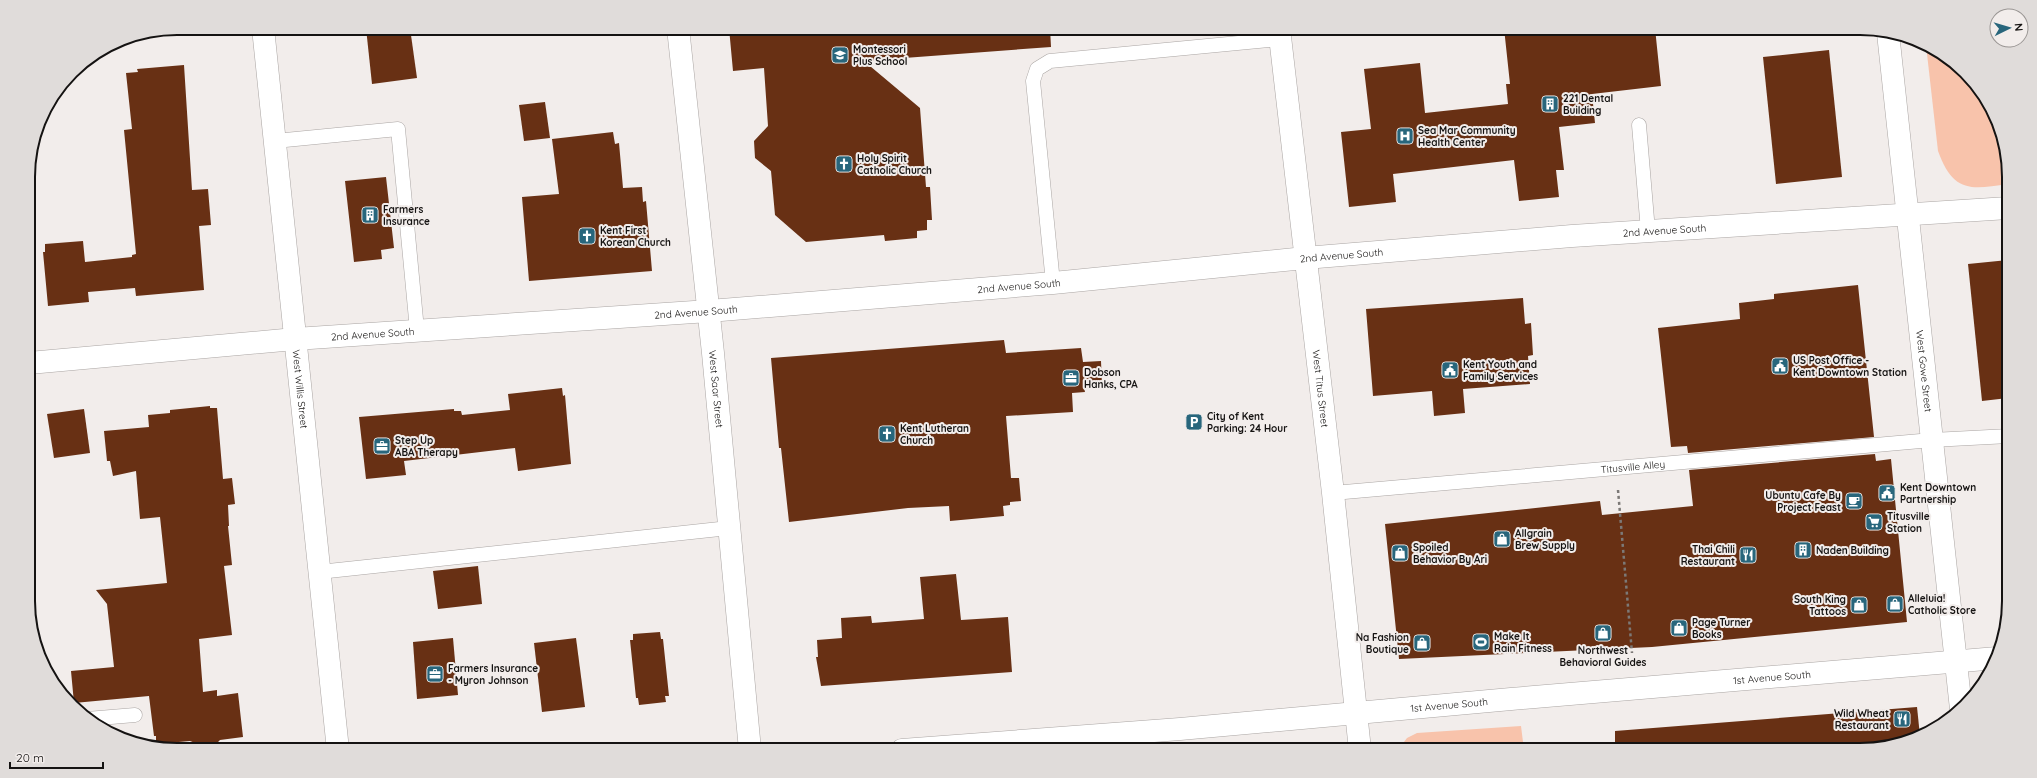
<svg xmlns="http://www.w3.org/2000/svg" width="2037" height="778" font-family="Quicksand,sans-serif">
<rect width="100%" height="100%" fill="#f2edeb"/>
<g fill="#f8c3ab">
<path d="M1926,45L1951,59L1978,86L1998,120L2008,157V184C1969,190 1953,192 1938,151Z"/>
<path d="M1521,726L1524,750H1398L1407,738L1417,733Z"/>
</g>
<g fill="#683014">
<path d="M366,28H410L417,78L372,84Z"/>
<path d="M729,28H1050L1051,47L864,61L920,108L926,187H930L932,220H927V230L917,231V238L885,241L884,235L806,242L775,215L771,171L755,158L754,141L768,126L764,68L733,71Z"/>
<path d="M1504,28H1655L1661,86L1592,94L1595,123L1559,127L1564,170H1556L1559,197L1519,201L1514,160L1393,174L1396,202L1349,207L1341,132L1371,129L1364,69L1420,63L1425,113L1508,104L1506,84H1510Z"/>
<path d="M1829,50L1842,177L1776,184L1763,57Z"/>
<path d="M184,65L192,190L208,189L211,225L199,226L204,290L136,296L135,288L88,292L89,302L48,306L43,252H45V244L83,241L85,262L132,257V255L136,254L124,130L132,129L126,73L138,72L137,69Z"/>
<path d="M545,102L550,138L524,141L519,105Z"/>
<path d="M613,132L615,144L619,143L623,188L642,187L643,202L646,201L652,271L529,281L522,197L559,194L552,139Z"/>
<path d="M386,177L394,248L381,250L382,259L354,262L345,181Z"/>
<path d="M2008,260V398L1982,401L1968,264Z"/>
<path d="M1858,285L1874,437L1688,453L1687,446L1671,447L1658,328L1740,319L1739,303L1774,299V294Z"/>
<path d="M1523,298L1525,324L1531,323L1533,355L1528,356L1530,384L1463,389L1465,413L1434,416L1432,391L1373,396L1366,309Z"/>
<path d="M1004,340L1006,353L1081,348L1083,362L1101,361L1102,386L1084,388L1085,392L1072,393L1073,412L1006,416L1011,478H1019L1021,501L1010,502V505L1003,506L1004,516L950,521L949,506L908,508L789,522L781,448H779L771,358Z"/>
<path d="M562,388L563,396L565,395L571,464L518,471L515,448L404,461L406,475L366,479L359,417L454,409V411H461L462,415L510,410L508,394Z"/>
<path d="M210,406V408H217L223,479L232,478L235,504L228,505L229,526H228L232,565L224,566L232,635L199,639L203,692L217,690V696L238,693L243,737L220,740L215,745L203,746L190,741L156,744V736H154L149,696L74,703L71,671L114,667L107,604L96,590L167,583L160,517L140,519L136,471L113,476L110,461H107L104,431L149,427L148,415L170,413V410Z"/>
<path d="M84,409L90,453L54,458L47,414Z"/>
<path d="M1875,454L1876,461L1891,459L1907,622L1652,647L1399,659L1385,524L1600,501L1602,515L1693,506L1689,470Z"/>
<path d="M478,566L482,604L438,609L433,571Z"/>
<path d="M956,574L961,620L1008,617L1012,672L821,686L816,657H818L817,640L842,638L841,618L871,616L872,623L924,619L920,577Z"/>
<path d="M660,632L661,639H663L669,696H665L666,702L639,705L638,698H636L630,640H633V634Z"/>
<path d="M453,638L458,695L417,699L413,642Z"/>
<path d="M576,638L585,707L542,712L534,643Z"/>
<path d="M1917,707L1920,736L1908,742L1870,750H1615V731Z"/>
</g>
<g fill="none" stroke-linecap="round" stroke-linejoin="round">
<g stroke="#aaa5a3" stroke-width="15">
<g id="lane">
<path d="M1639,125L1648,231"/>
<path d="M275,141L398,129L417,330"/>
<path d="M1053,283L1033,81L1037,69L1050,61L1280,39"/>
<path id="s1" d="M1333,493L1932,440L2009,436"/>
<path d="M319,572L729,528"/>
<path d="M87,719L135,715"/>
</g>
</g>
<g stroke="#aaa5a3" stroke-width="23">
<g id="street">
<path id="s2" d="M678,28L713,353L750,750"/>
<path id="s3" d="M1279,28L1333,493L1360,750"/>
<path id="s4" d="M29,363L295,339L709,311L1053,283L1305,258L1572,236L2008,208"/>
<path id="s5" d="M902,750L1180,729L1511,699L1997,658"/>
</g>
</g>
<g stroke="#aaa5a3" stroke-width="23">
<g id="secondary">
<path id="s6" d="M1888,33L1961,709"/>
</g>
</g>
<g stroke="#aaa5a3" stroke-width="23">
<g id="primary">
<path id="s7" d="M263,28L338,750"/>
</g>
</g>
<path stroke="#7c7977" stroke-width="2.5" stroke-dasharray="3 3" stroke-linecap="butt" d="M1618,490L1632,653"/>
<use href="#lane" stroke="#fff" stroke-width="14"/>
<use href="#street" stroke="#fff" stroke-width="22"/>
<use href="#secondary" stroke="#fff" stroke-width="22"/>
<use href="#primary" stroke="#fff" stroke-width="22"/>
</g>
<defs>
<g id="school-square" transform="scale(0.9)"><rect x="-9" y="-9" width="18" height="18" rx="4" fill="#28667c" stroke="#f2edeb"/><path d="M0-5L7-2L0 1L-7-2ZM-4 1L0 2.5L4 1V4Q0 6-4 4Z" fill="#fff"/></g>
<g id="building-square" transform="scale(0.9)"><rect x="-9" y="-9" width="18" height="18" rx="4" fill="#28667c" stroke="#f2edeb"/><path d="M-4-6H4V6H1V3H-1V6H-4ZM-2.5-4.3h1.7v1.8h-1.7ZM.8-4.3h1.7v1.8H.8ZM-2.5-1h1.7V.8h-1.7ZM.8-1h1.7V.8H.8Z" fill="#fff"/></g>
<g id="hospital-square" transform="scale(0.9)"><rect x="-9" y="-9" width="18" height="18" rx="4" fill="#28667c" stroke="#f2edeb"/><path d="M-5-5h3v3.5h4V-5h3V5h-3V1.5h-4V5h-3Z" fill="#fff"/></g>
<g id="church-square" transform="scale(0.9)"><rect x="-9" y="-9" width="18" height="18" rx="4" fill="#28667c" stroke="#f2edeb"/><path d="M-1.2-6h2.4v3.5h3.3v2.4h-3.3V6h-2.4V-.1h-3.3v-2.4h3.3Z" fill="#fff"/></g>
<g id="civic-square" transform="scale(0.9)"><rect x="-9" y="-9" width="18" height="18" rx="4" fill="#28667c" stroke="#f2edeb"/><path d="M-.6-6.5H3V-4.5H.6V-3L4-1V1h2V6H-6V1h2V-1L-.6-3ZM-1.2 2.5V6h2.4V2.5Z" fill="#fff"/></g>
<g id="office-square" transform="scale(0.9)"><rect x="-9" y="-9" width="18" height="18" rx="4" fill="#28667c" stroke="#f2edeb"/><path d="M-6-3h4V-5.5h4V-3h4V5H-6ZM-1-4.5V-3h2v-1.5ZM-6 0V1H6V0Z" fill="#fff"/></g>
<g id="parking-square" transform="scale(0.9)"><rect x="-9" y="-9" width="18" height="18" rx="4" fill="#28667c" stroke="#f2edeb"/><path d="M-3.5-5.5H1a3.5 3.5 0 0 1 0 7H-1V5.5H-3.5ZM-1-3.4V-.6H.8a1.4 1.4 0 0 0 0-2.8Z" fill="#fff"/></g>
<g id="cafe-square" transform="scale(0.9)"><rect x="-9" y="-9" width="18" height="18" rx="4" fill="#28667c" stroke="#f2edeb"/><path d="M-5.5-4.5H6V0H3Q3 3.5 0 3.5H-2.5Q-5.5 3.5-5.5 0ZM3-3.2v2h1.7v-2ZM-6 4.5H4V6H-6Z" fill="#fff"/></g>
<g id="supermarket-square" transform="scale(0.9)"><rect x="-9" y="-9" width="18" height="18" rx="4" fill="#28667c" stroke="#f2edeb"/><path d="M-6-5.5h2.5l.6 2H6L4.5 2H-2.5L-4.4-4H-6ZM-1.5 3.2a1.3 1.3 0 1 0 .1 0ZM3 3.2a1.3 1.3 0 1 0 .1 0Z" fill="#fff"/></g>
<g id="shop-square" transform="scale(0.9)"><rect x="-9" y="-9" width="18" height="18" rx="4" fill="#28667c" stroke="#f2edeb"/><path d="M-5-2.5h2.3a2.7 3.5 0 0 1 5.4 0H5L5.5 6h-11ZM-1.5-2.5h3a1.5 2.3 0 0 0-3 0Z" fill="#fff"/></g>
<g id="restaurant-square" transform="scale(0.9)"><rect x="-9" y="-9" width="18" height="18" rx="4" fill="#28667c" stroke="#f2edeb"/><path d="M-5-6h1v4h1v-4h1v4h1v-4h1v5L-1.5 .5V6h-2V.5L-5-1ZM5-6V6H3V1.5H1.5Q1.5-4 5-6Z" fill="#fff"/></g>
<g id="stadium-square" transform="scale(0.9)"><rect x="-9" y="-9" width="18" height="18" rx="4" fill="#28667c" stroke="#f2edeb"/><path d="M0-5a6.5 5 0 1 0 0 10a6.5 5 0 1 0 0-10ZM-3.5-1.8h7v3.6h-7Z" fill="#fff"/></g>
</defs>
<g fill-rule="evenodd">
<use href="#school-square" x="840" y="55"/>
<use href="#building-square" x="1550" y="104"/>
<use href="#hospital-square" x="1405" y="136"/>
<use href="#church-square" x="844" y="164"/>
<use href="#building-square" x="370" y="215"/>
<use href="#church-square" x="587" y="236"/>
<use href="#civic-square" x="1780" y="366"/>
<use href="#civic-square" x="1450" y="370"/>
<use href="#office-square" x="1071" y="378"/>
<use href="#parking-square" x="1194" y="422"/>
<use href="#church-square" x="887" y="434"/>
<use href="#office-square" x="382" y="446"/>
<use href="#civic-square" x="1887" y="493"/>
<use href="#cafe-square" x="1854" y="501"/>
<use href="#supermarket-square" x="1874" y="522"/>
<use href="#shop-square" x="1502" y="539"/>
<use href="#building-square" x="1803" y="550"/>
<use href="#shop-square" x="1400" y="553"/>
<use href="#restaurant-square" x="1748" y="555"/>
<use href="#shop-square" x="1895" y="604"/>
<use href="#shop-square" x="1859" y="605"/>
<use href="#shop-square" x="1679" y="628"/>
<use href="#shop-square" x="1603" y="633"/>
<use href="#stadium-square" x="1481" y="642"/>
<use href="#shop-square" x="1422" y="643"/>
<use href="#office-square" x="435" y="674"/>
<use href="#restaurant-square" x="1902" y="719"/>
</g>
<g text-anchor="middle" stroke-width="4" stroke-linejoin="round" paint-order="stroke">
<g font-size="10" font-weight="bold" fill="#151312" stroke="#f2edeb" text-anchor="start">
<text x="853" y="53">Montessori<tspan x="853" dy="12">Plus School</tspan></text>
<text x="1563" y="102">221 Dental<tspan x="1563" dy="12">Building</tspan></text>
<text x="1418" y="134">Sea Mar Community<tspan x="1418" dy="12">Health Center</tspan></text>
<text x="857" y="162">Holy Spirit<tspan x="857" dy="12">Catholic Church</tspan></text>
<text x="383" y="213">Farmers<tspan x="383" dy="12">Insurance</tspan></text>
<text x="600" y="234">Kent First<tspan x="600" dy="12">Korean Church</tspan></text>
<text x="1793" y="364">US Post Office -<tspan x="1793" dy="12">Kent Downtown Station</tspan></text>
<text x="1463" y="368">Kent Youth and<tspan x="1463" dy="12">Family Services</tspan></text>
<text x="1084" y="376">Dobson<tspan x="1084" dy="12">Hanks, CPA</tspan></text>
<text x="1207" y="420">City of Kent<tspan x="1207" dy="12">Parking: 24 Hour</tspan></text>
<text x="900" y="432">Kent Lutheran<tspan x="900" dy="12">Church</tspan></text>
<text x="395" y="444">Step Up<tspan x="395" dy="12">ABA Therapy</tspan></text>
<text x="1900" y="491">Kent Downtown<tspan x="1900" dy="12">Partnership</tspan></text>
<text x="1841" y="499" text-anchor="end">Ubuntu Cafe By<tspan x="1841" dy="12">Project Feast</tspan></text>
<text x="1887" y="520">Titusville<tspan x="1887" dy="12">Station</tspan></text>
<text x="1515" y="537">Allgrain<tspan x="1515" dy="12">Brew Supply</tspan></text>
<text x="1413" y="551">Spoiled<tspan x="1413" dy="12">Behavior By Ari</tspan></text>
<text x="1735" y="553" text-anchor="end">Thai Chili<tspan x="1735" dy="12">Restaurant</tspan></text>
<text x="1816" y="554">Naden Building</text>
<text x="1908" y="602">Alleluia!<tspan x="1908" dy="12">Catholic Store</tspan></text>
<text x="1846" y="603" text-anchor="end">South King<tspan x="1846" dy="12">Tattoos</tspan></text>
<text x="1692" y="626">Page Turner<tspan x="1692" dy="12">Books</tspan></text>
<text x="1494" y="640">Make It<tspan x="1494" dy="12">Rain Fitness</tspan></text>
<text x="1409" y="641" text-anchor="end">Na Fashion<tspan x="1409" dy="12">Boutique</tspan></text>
<text x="1603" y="654" text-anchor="middle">Northwest<tspan x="1603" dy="12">Behavioral Guides</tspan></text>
<text x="448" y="672">Farmers Insurance<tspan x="448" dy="12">- Myron Johnson</tspan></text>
<text x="1889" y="717" text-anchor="end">Wild Wheat<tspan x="1889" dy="12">Restaurant</tspan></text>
</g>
<g font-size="10" fill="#151312" stroke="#f2edeb">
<text dy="4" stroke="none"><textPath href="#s4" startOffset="1641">2nd Avenue South</textPath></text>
<text dy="4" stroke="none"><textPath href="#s4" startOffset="1317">2nd Avenue South</textPath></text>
<text dy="4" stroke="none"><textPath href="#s4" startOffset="993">2nd Avenue South</textPath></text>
<text dy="4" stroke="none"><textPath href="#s4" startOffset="669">2nd Avenue South</textPath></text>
<text dy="4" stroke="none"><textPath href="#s4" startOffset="345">2nd Avenue South</textPath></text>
<text dy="4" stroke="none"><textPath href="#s6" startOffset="340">West Gowe Street</textPath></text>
<text dy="4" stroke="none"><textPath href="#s7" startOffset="363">West Willis Street</textPath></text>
<text dy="4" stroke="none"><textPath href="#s2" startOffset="363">West Saar Street</textPath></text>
<text dy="4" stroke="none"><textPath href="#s3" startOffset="363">West Titus Street</textPath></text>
<text dy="4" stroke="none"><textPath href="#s1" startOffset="301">Titusville Alley</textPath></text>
<text dy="4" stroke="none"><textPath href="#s5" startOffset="873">1st Avenue South</textPath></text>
<text dy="4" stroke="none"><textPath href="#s5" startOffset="549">1st Avenue South</textPath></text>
</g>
</g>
<path d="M0 0H2037V778H0ZM177 35H1860A142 142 0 0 1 2002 177V601A142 142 0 0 1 1860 743H177A142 142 0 0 1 35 601V177A142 142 0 0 1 177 35Z" fill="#e0dcda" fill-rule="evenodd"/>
<path fill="none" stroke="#151312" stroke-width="2" d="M177 35H1860A142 142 0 0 1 2002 177V601A142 142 0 0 1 1860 743H177A142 142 0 0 1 35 601V177A142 142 0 0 1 177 35Z"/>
<g transform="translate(2009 28) rotate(85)"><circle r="19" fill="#f2edeb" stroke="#9a9694"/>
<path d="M0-3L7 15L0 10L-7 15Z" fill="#28667c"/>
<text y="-6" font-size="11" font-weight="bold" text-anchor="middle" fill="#151312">N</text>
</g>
<path d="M10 762v6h93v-6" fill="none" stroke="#151312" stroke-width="2"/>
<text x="16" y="762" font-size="12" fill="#151312" stroke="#f2edeb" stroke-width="3" paint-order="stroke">20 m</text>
</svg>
